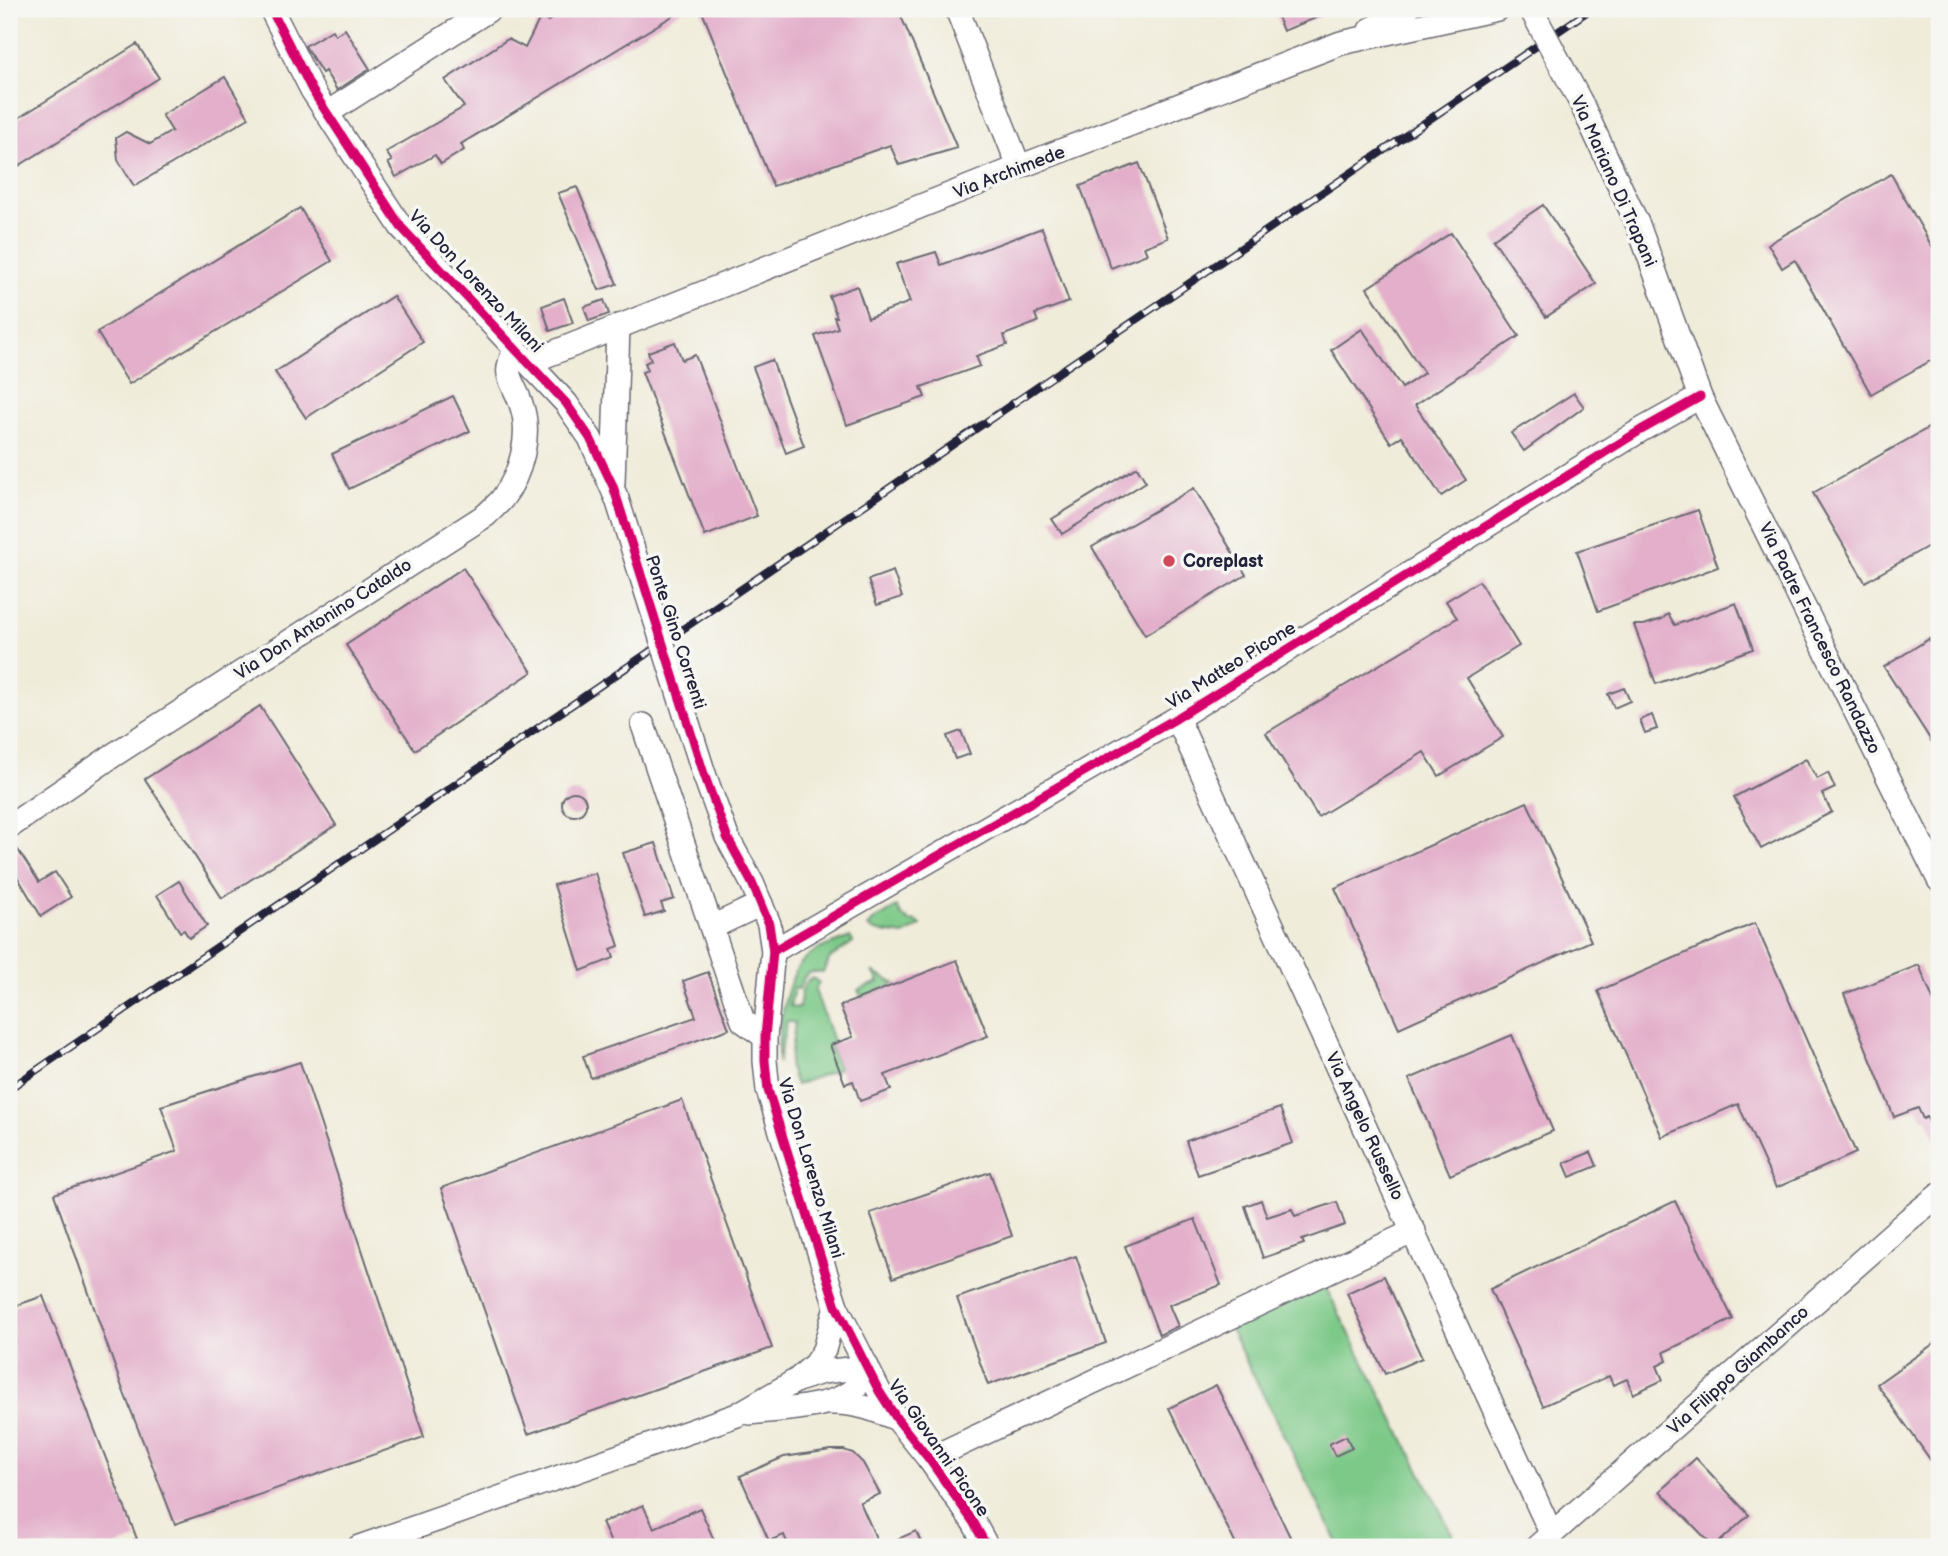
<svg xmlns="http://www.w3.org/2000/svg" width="1948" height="1556" font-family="'Balsamiq Sans',sans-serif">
<rect width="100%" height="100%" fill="#f6f6f2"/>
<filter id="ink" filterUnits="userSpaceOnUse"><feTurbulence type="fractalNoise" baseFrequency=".0143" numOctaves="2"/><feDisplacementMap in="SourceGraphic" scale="14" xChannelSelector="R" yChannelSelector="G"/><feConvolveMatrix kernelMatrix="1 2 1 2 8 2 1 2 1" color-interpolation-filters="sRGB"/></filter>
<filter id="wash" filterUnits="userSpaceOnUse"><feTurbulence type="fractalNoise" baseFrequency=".00686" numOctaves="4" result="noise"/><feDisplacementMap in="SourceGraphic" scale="28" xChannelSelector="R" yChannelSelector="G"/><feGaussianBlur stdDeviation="1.57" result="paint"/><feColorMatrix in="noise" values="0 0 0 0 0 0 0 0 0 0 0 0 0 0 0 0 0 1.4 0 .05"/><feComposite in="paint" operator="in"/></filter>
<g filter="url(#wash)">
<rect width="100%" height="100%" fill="#f0ecda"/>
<g fill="#7dc988" stroke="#507662" stroke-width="2">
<path d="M897,907L902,916L910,922L916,921L921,925L904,935L875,931L868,927L873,921Z"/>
<path d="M850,937L853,942L830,958L823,972C807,971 804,974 799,989L794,988L790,1006L799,1008C801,997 801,981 813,978L819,983L815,990L834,1044L830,1046L839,1069L796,1085L789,1066L795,1023L787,1021L778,1063C777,1036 785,975 806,958C820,945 834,945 850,937Z"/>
<path d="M874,973L896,984L862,998L858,990L879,982Z"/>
<path d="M1324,1284L1459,1547H1340L1229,1327Z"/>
</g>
<g id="blocks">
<g fill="#e3afca">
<path d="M568,9H684L461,144L464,150L441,164L435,155L396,177L388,163L392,161L386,152L464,107L445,80L508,39L525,48L541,16L548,21Z"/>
<path d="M701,9H898L957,148L899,165L890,145L773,186Z"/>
<path d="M1274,9H1336V10L1283,31Z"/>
<path d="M345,29L370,69L337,90L325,71L322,73L305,46L332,30L335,35Z"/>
<path d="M137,44L159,78L9,172V124Z"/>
<path d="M225,77L249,118L134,186L118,160L116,138L126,132L150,144L172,131L162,115Z"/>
<path d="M1139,163L1168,238L1144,247L1147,254L1111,268L1080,186Z"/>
<path d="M1891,174L1939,259V356L1871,394L1795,260L1782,268L1768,244Z"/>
<path d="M577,187L617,284L599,290L558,193Z"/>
<path d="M1543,205L1596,284L1546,317L1493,239Z"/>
<path d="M300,208L332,261L129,384L97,332Z"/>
<path d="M1042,228L1069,302L1035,314L1038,322L1004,335L1007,345L976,356L980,366L921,387L925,397L847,425L815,336L838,328L834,317H837L829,296L857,286L868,318L910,302L896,264L936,252L941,265Z"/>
<path d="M1451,233L1519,336L1415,405L1466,480L1441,496L1402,436L1391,443L1331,350L1362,329L1402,388L1424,373L1367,288Z"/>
<path d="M393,296L423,342L306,418L275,372Z"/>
<path d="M564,298L573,323L550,331L542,306Z"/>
<path d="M604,300L609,314L589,321L584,307Z"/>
<path d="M675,342L682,360L695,355L757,516L705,536L642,372L648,370L645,363L651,360L648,352Z"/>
<path d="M772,360L804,446L786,453L753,367Z"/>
<path d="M1574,393L1584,407L1524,451L1511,433Z"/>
<path d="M453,396L470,431L349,489L332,454Z"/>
<path d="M1939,422V540L1865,582L1813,493Z"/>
<path d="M1137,467L1146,482L1062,534L1052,519Z"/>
<path d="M1194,488L1246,575L1145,635L1092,547Z"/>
<path d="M1698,510L1718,567L1598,611L1577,551Z"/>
<path d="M463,568L532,672L415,750L346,645Z"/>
<path d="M893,571L902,597L877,605L868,580Z"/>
<path d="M1479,581L1519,646L1467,678L1503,737L1439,776L1424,752L1318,817L1266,733L1457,618L1446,601Z"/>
<path d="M1736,603L1753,649L1656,684L1634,625H1644L1662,619L1668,614L1675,625Z"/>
<path d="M1929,639L1939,655V753L1884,667Z"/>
<path d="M1624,688L1630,701L1614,708L1608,694Z"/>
<path d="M260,706L336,825L222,898L145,779Z"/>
<path d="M1652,715L1657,729L1645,733L1640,720Z"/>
<path d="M961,731L970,754L955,759L947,736Z"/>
<path d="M1806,759L1817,779L1828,773L1835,788L1822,794L1832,812L1761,849L1734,797Z"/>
<circle cx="574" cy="804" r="12"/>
<path d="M1527,802L1591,941L1399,1028L1335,888Z"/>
<path d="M656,843L674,899L661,903L664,911L645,917L623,853Z"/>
<path d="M18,850L39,882L55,872L71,897L41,916L9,863V857Z"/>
<path d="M595,873L619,946L611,949L614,958L581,971L554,885Z"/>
<path d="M179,881L207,926L189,938L184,930L180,932L157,895Z"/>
<path d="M1755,923L1856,1153L1776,1188L1738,1104L1662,1137L1598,991Z"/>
<path d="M957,960L988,1036L885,1075L891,1090L860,1101L853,1081L845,1084L830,1045L853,1037L840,1006Z"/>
<path d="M1919,965L1939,1014L1938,1146L1927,1117L1923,1119L1918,1108L1894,1117L1844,994Z"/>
<path d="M708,972L729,1029L591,1078L583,1056L696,1017L683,981Z"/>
<path d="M1512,1035L1553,1131L1450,1175L1409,1079Z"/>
<path d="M300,1062L424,1437L175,1524L123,1390L54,1194L177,1151L161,1106Z"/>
<path d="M682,1100L772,1348L528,1434L441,1188Z"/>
<path d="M1280,1108L1293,1143L1198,1175L1186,1141Z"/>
<path d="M1591,1152L1597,1166L1570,1177L1564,1163Z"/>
<path d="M990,1172L1012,1236L893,1278L870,1213Z"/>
<path d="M1261,1200L1267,1217L1292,1209L1295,1216L1337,1202L1345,1225L1302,1240L1304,1244L1263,1258L1245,1206Z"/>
<path d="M1675,1201L1733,1319L1664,1352L1667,1361L1657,1366L1663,1380L1633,1394L1627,1379L1613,1385L1609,1376L1543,1406L1490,1289Z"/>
<path d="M1195,1219L1221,1285L1169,1305L1178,1326L1159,1335L1125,1246Z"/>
<path d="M1076,1256L1106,1343L988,1385L957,1298Z"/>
<path d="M1384,1276L1422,1358L1385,1374L1347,1293Z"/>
<path d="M43,1296L137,1539L113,1547H9V1308Z"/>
<path d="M1939,1340V1472L1877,1384Z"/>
<path d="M1216,1385L1295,1547H1237L1169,1408Z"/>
<path d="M1346,1436L1352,1448L1335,1456L1329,1444Z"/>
<path d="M831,1450H844L853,1453L863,1463L880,1494L860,1502L880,1547L916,1531L923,1547H789L784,1535L769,1541L740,1476L784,1457Z"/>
<path d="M1696,1458L1749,1515L1714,1547L1660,1491Z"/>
<path d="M643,1505L654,1528L700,1508L717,1547H613L602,1523Z"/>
</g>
</g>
</g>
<g filter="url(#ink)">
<use href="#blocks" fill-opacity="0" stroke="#6a6973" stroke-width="2"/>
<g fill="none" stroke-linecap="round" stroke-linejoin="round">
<g stroke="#6a6973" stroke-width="26">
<g id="minor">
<path d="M271,9L312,90L401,227L566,403L590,438L617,499"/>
<path d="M957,9L1019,167"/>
<path d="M1370,30L1407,9"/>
<path d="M1581,103L1638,225L1700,397L1939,880"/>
<path d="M327,113L490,9"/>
<path d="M530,362L1019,167L1341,43L1497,9"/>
<path d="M613,483L618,326"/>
<path d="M1177,718L1552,1535"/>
<path d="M643,725L743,1021L765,1037"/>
<path d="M704,774L727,837L752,883L769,924L773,951L765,1037V1061L768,1090L836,1306L879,1391L897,1419L929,1459L974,1523L987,1547"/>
<path d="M9,827L112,756L486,515C491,510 497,505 502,499C521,475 532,434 521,404C512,377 501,378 516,348"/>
<path d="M712,927L761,904"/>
<path d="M773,951L1177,718L1641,430L1700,397"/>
<path d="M801,1379L822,1372L867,1367"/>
<path d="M831,1403C855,1402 875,1410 897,1419"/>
<path d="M750,1413C779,1409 836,1409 856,1387C861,1382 864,1373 867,1367"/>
<path d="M929,1459L1414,1231"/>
<path d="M359,1547L737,1415L797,1380L815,1364L824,1350L836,1306"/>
<path d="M1537,1547L1909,1219L1939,1195"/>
</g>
</g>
<use href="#minor" stroke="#fff" stroke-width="23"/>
<g stroke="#22223b" stroke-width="8">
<path id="rail" d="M9,1089L1591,9"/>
</g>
<use href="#rail" stroke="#f6f6f2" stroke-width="5" stroke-dasharray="16" stroke-linecap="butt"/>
<g stroke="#6a6973" stroke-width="26" stroke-linecap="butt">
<g id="minor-bridge">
<path d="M1531,9L1581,103"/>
<path d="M617,499L704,774"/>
</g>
</g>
<use href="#minor-bridge" stroke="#fff" stroke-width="23"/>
<g stroke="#f6f6f2" stroke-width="13">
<g id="cycleway">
<path d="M271,9L312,90L401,227L566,403L590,438L613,486L704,774L727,837L752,883L769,924L773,951L765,1037V1061L768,1090L836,1306L879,1391L897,1419L929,1459L974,1523L987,1547"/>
<path d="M773,951L1177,718L1641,430L1700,397"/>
</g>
</g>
<use href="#cycleway" stroke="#d6006c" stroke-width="9"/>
</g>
</g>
<circle fill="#d1495b" stroke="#f6f6f2" stroke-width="2.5" cx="1169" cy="561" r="7"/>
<g text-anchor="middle" stroke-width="7" stroke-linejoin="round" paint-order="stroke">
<g font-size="18" fill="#22223b" stroke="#f6f6f2">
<text transform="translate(1009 172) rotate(-21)" y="6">Via Archimede</text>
<text transform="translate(1614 181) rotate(66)" y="6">Via Mariano Di Trapani</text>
<text transform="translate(476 281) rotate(47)" y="6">Via Don Lorenzo Milani</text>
<text transform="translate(323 619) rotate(-33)" y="6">Via Don Antonino Cataldo</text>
<text transform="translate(676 632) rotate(72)" y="6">Ponte Gino Correnti</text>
<text transform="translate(1820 638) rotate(64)" y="6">Via Padre Francesco Randazzo</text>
<text transform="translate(1231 665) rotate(-32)" y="6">Via Matteo Picone</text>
<text transform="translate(1365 1126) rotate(65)" y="6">Via Angelo Russello</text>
<text transform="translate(811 1168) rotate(73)" y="6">Via Don Lorenzo Milani</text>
<text transform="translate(1738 1370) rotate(-42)" y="6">Via Filippo Giambanco</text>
<text transform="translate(939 1448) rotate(55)" y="6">Via Giovanni Picone</text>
</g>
<g font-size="18" font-weight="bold" fill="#22223b" stroke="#f6f6f2" text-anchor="start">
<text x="1183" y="567">Coreplast</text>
</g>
</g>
<rect width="1948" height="1556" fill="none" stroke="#f6f6f2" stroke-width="35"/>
</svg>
